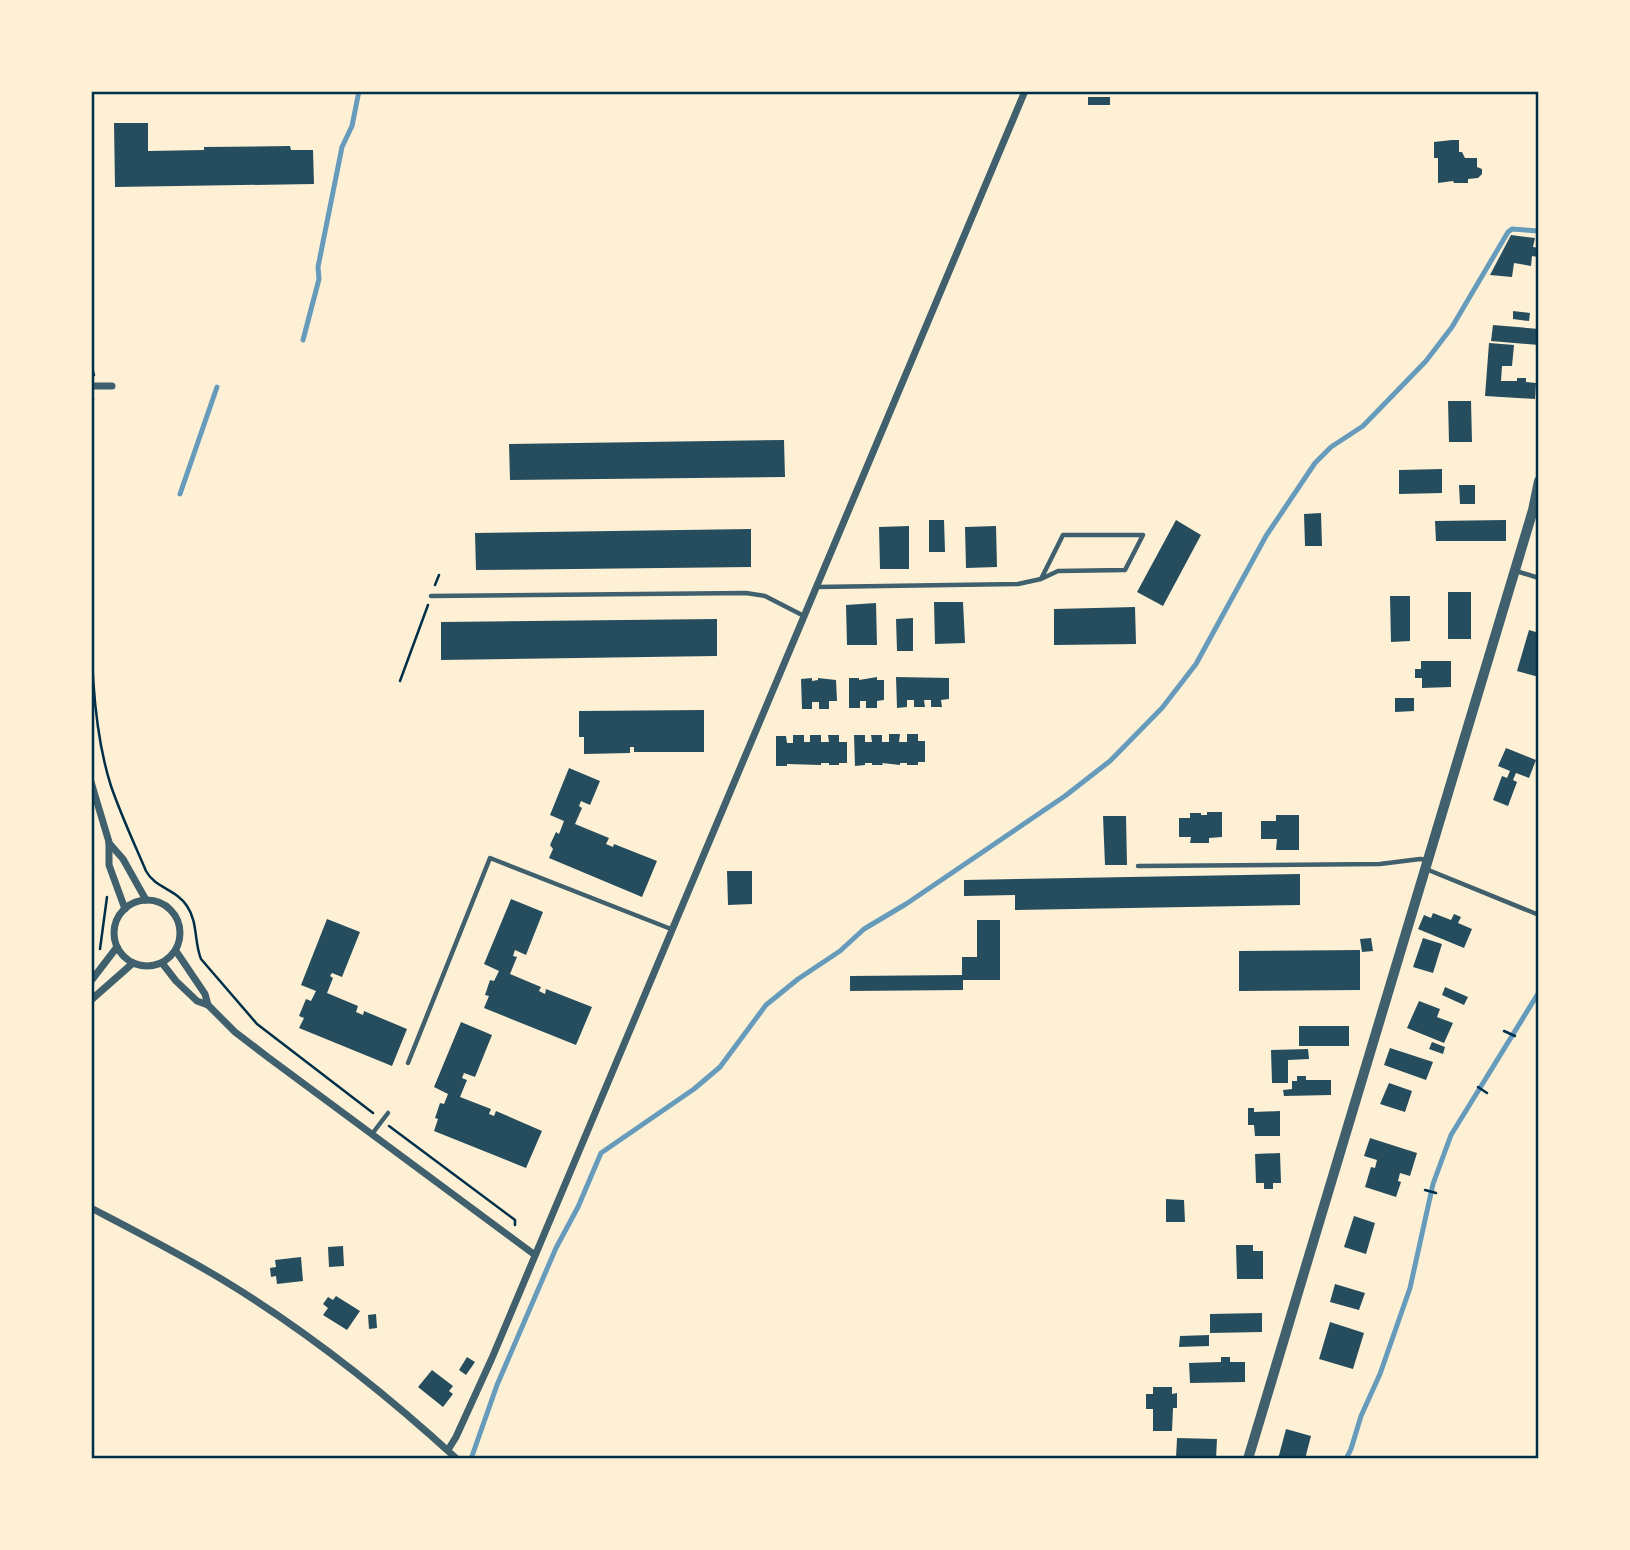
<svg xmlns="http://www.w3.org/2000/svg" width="1630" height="1550" font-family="Roboto,sans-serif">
<rect width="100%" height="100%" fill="#fdf0d5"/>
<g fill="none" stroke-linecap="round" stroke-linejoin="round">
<g stroke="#669bbc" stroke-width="5">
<path d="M303,340L319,279L318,267L342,147L352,126L359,91"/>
<path d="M180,494L217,387"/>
<path d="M471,1459L497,1385L556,1248L578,1207L601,1153L694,1089L720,1067L766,1005L798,979L840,951L864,929L906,904L1065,796L1110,761L1162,708L1196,664L1266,536L1315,463L1331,447L1363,426L1426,361L1452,327L1508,232L1512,229L1539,231"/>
<path d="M1346,1459L1351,1449L1361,1416L1380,1374L1410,1288L1433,1184L1451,1135L1539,992"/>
</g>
</g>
<g fill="#264d5e">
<rect x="1088" y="97" width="22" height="8"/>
<path d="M114,123H148V151L204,150V147L290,146L291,150H313L314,184L115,187Z"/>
<path d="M1452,140H1459V152H1462L1465,158H1477V167L1482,169V174L1478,178L1468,179V183H1454L1453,181L1438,183V158H1434V142Z"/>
<path d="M1511,235L1535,238L1533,247L1539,248L1538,257L1532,256L1531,266L1514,263L1512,277L1490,275Z"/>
<path d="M1513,311L1530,313L1529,321L1513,319Z"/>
<path d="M1493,325L1539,329V345L1491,341Z"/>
<path d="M1489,343L1514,345L1512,366H1502L1501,381H1517V378H1526V382L1536,383L1535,399L1485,396Z"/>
<path d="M1448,401H1471L1472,442H1449Z"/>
<path d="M784,440L785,477L510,480L509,444Z"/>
<path d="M1442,469V493L1399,494V470Z"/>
<path d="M1459,485H1475V504H1460Z"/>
<path d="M1321,513L1322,546H1305L1304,514Z"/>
<path d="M929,520H944L945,552H929Z"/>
<path d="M1176,520L1201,535L1163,606L1137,592Z"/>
<path d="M1506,520V541H1436L1435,521Z"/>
<path d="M909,526V569H880L879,527Z"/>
<path d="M996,526L997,567L966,568L965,527Z"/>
<path d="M751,529V567L476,570L475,533Z"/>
<rect x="1448" y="592" width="23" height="47"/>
<path d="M1390,596H1410V641L1391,642Z"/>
<path d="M934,602H963L965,643L935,644Z"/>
<path d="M876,603L877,645H847L846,605Z"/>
<path d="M1135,607L1136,644L1054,645V609Z"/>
<path d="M913,618V651H897L896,619Z"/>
<path d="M717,619V656L441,660V622Z"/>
<path d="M1529,630L1539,633V677L1517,671Z"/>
<path d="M1421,661H1451V687L1422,688V678H1415V669H1421Z"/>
<path d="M877,677V680H884V700L877,701V708H866V701H860V708H849V678H859V680Z"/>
<path d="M896,677L949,678V699L941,700L942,707H931V700H924L925,707H914V700H907V707L897,708Z"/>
<path d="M812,678V681L818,680V678L836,680L837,701H829V709H819V702H812V709H802L801,679Z"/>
<path d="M1395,698H1414V711L1395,712Z"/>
<path d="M704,710V752H634V747H630V753L584,754V737H579V711Z"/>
<path d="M889,734H900L899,742H907V734H918V741H925V762H918V765H907V763H900V765L882,763L883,765H872V763H865V765L855,766L854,735H865V742H872L871,735H882V742H889Z"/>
<path d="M793,735H804V742H810V735H821V742H829L828,735H839V742H847V763H839V765H829V763H821V765L787,764V766H776V736H786L787,743H793Z"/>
<path d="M1506,748L1536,760L1529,778L1516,773L1513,780L1517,782L1508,806L1493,800L1502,776L1507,778L1510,771L1498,766Z"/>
<path d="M569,768L600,781L590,805L581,801L579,806L582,808L575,824L609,838L606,844L613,847L614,844L657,861L642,897L549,858L553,849L550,845L556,832L559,834L564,821L550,815Z"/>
<path d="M1207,812H1222V837L1209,838V843H1190L1191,837H1179V818H1190V813H1201V815H1207Z"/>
<path d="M1276,815H1299V850H1276L1277,839H1261V821H1276Z"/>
<path d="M1103,816H1126L1127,865H1105Z"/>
<path d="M727,871H752V904L728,905Z"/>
<path d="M1300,874V905L1015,910V895L964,896V880Z"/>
<path d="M511,899L543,912L526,955L515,950L513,956L517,957L510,974L541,987L539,991L545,994L546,989L592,1007L576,1045L484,1008L489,996L485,995L490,980L494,981L499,971L484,964Z"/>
<path d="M1433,913L1451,920L1454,914L1461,917L1458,923L1472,929L1464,948L1418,929L1424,915L1431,918Z"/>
<path d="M327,919L360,932L342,977L332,973L330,976L333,978L327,993L358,1006L356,1012L363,1015L364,1011L407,1029L392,1066L299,1028L304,1018L299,1016L306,999L311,1001L316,991L301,985Z"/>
<path d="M977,920H1000V980H963V990L850,991V976L962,975V957H977Z"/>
<path d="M1371,938L1373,951L1362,952L1360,939Z"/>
<path d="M1423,938L1442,944L1433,973L1413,967Z"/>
<path d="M1360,950V990L1239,991V951Z"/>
<path d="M1445,987L1468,997L1464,1005L1442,995Z"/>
<path d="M1419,1001L1440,1009L1437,1017L1453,1023L1444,1043L1407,1028Z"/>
<path d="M461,1022L492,1035L475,1077L464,1073L462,1078L467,1080L460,1097L491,1109L489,1114L494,1116L496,1111L542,1131L526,1168L434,1131L438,1119L435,1118L440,1103L444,1104L448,1094L434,1087Z"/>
<rect x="1299" y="1026" width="50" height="20"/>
<path d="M1432,1042L1445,1047L1443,1054L1429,1049Z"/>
<path d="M1390,1048L1433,1062L1426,1080L1384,1065Z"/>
<path d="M1308,1049L1309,1059L1288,1060V1083H1272L1271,1050Z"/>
<path d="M1297,1076H1306V1080H1331V1095L1284,1096L1283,1090L1292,1089V1081H1297Z"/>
<path d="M1389,1083L1412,1091L1405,1112L1380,1104Z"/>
<path d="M1248,1108H1254V1112L1280,1111V1136H1255L1254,1125H1248Z"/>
<path d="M1370,1138L1417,1153L1410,1176L1400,1173L1398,1181L1401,1182L1396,1197L1365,1187L1371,1167L1375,1168L1377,1160L1364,1156Z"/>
<path d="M1280,1153L1281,1183H1273V1189H1264V1183H1256L1255,1154Z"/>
<path d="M1166,1199L1184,1200L1185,1222H1166Z"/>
<path d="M1354,1216L1375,1223L1366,1254L1344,1247Z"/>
<path d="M1236,1245H1253V1251H1263V1279H1237Z"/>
<path d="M343,1246L344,1266L329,1267L328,1247Z"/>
<path d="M301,1257L303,1281L277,1284L276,1276L271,1277L270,1268L276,1267L275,1260Z"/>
<path d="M1335,1284L1365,1293L1359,1310L1330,1302Z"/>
<path d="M336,1296L360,1311L347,1330L323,1315L328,1308L323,1304L328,1297L333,1300Z"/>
<path d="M1262,1313V1332L1210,1333V1314Z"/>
<path d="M376,1314L377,1328L369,1329L368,1315Z"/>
<path d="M1330,1322L1364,1333L1353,1369L1319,1359Z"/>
<path d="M1209,1335V1346L1179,1347L1180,1336Z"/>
<path d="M467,1357L475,1362L466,1375L459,1370Z"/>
<path d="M1221,1357H1230V1362H1245V1382L1190,1383L1189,1363L1221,1362Z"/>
<path d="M432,1370L453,1386L449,1391L453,1394L443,1407L418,1387Z"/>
<path d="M1153,1387H1172V1394L1177,1393V1408H1173L1172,1431H1153V1409H1146V1394H1153Z"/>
<path d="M1286,1429L1311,1436L1305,1459H1278Z"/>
<path d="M1177,1438L1217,1439L1216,1459L1176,1458Z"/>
</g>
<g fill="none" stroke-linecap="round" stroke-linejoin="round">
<g stroke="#003049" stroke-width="2.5">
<path d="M91,364L94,375"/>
<path d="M91,409L93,399"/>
<path d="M91,523C92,605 86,708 111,786C121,815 134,843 146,871C155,888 176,889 187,906C198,922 194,942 201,959L257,1024L373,1113"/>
<path d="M435,585L439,575"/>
<path d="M400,681L428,605"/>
<path d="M91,868H93"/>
<path d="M100,949L107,897"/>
<path d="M1504,1031L1515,1036"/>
<path d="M1478,1087L1487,1093"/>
<path d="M389,1126L515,1220V1225"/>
<path d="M1425,1190L1436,1193"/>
</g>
<g stroke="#3f606c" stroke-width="4.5">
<path d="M1516,571L1539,578"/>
<path d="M816,587L1018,584L1041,579L1058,571L1125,570L1143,535H1063L1041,579"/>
<path d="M431,596L746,593L765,596L804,616"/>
<path d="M1138,866L1380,864L1420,859L1428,860"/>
<path d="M1426,869L1539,915"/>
<path d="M408,1063L490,858L671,929"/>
<path d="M372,1134L388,1113"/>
</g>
<g stroke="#3f606c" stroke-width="7">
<path d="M91,386H112"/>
<path d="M91,782L109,842V865L125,909"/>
<path d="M109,843L123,859L146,900"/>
<circle cx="147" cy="933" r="33"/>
<path d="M176,951L205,994L208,1005"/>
<path d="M162,963L176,981L197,1001L208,1005L235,1032L269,1058L535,1255"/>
<path d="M91,981L117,947"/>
<path d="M91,1000L133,963"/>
<path d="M91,1208C135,1231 180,1254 223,1280C307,1331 385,1393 457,1459"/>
<path d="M448,1450L456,1437L492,1358L1025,91"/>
</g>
<path stroke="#3f606c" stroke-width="10" d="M1248,1459L1533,510L1539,481"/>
</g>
<rect width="1630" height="1550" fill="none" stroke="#fdf0d5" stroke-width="186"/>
<rect x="93" y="93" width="1444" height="1364" fill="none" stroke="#003049" stroke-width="2.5"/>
</svg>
